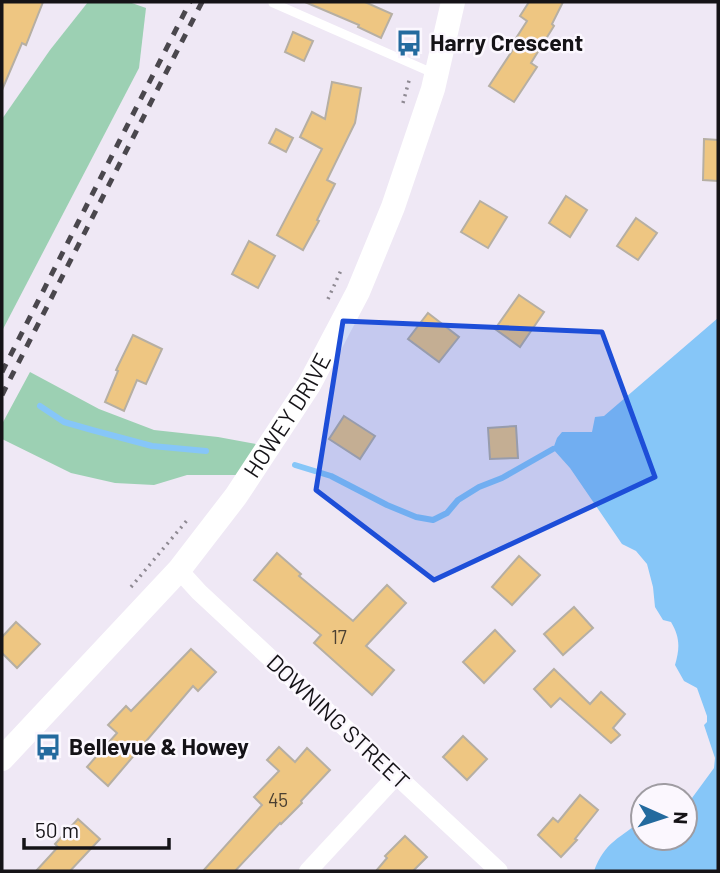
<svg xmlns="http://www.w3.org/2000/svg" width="720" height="873" font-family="Barlow,sans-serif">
<rect width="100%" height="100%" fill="#efe8f5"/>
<g fill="#9cd0b3">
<path d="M88,2H129L146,8L139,68L2,331V119L50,50Z"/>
<path d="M30,372L99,409L154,430L218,437L272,447L252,475H187L154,485L115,483L71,473L2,439V424Z"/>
</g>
<path fill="#86c6f8" d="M718,318V871H594C605,841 621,838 643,819V838H685V798H692L714,768L715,758L704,725L707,722V716L697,688L684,681L675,665C680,648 680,637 671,622L663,620L655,607L653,587L647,564L636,551L622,544L570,468L553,449L557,438L562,432H592L595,417L604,416Z"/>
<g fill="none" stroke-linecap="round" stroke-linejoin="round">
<g stroke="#86c6f8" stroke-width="6">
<path d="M40,406L64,422L92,430L152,446L206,451"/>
<path d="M295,465L331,476L387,505L416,517L433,520L447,513L458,500L479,487L502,478L553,449"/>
</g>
</g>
<g fill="#eec682" stroke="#b6afa3" stroke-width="2">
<path d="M2,2H43L26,45L22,43L2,90Z"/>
<path d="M305,2H365L392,14L381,38L358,27L359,25Z"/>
<path d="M529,2H563L552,24L554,26L531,63L537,67L514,102L489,86L514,48L511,46L527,21L520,16Z"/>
<path d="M293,32L313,41L304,61L285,52Z"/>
<path d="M332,82L361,88L355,123L327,180L335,184L317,220L319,221L303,250L277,235L322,149L300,137L312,112L325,119Z"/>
<path d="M276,129L293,138L286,152L269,143Z"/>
<path d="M704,139L718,140V181L703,180Z"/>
<path d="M566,196L587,210L570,237L549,223Z"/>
<path d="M480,201L507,217L488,248L461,232Z"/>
<path d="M636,218L657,233L638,260L617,246Z"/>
<path d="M249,241L275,256L258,288L232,274Z"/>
<path d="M519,295L544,312L520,347L495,329Z"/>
<path d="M428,313L459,337L439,362L408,339Z"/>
<path d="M133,335L162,349L146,384L137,380L124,411L105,402L118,371L116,370Z"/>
<path d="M344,416L375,436L360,459L329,439Z"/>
<path d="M516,426L518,458L490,459L488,428Z"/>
<path d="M277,553L301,574L299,576L353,621L387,585L406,603L366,646L394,670L372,695L314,643L321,635L254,580Z"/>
<path d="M519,556L540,575L512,605L492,587Z"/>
<path d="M574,607L593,628L563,655L544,634Z"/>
<path d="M16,622L40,644L17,668L2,653V637Z"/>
<path d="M495,630L515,651L484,683L463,662Z"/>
<path d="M191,649L216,672L198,691L193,686L108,786L87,767L117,733L108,725L126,706L131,711Z"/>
<path d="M554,669L590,704L601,692L625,714L613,728L620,735L611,743L560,698L551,707L534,689Z"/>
<path d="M463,736L487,759L467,780L443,757Z"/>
<path d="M279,747L295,762L307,748L330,770L301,801L302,803L281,824L280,823L235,871H203L262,805L254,797L279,771L267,760Z"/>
<path d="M580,795L598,810L575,839L577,840L561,857L538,835L553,818L558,822Z"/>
<path d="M78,819L100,839L70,871H36L58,847L55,844Z"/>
<path d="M405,836L427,857L413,871H376L387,858L385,856Z"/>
</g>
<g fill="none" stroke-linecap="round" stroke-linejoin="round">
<g stroke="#8e8992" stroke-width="3.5" stroke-dasharray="2 5" stroke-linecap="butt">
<path d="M403,103L410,77"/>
<path d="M328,299L342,268"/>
<path d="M131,587L189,518"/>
</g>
<path stroke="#fff" stroke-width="9" d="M273,3L435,74"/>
<g stroke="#fff" stroke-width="18">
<path d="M179,570L199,592L499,871"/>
<path d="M308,871L396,776"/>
</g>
<path stroke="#fff" stroke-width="24" id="s1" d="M2,759L179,570L236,496L309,385L358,292L393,207L433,89L453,2"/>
<g stroke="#4a474d" stroke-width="5" stroke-dasharray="9 9" stroke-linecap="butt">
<path d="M2,372L190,2"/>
<path d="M2,395L202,2"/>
</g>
</g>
<path fill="#1d4ed8" fill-opacity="0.2" stroke="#1d4ed8" stroke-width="5" stroke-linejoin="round" d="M343,321L602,332L655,477L434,580L316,490Z"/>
<defs>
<g id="bus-bare" transform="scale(2.1)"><path d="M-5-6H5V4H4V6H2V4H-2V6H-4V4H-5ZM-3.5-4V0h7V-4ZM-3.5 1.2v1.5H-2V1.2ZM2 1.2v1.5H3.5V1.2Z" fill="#236a9e" stroke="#fbf7fe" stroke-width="2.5" paint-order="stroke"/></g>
</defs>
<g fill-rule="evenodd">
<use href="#bus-bare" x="409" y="43"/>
<use href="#bus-bare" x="48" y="747"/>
</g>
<g text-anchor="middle" stroke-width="5" stroke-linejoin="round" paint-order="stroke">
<g font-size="19" fill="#4b4032">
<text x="339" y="644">17</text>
<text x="278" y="807">45</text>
</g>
<g font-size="23" font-weight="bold" fill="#151317" stroke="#fbf7fe" text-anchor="start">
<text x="430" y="51">Harry Crescent</text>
<text x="69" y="755">Bellevue &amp; Howey</text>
</g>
<g font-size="23" fill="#151317" stroke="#fbf7fe">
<text dy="8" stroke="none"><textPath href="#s1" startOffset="448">HOWEY DRIVE</textPath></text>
<text transform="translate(338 722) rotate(43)" y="8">DOWNING STREET</text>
</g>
</g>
<rect width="720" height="873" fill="none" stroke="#151317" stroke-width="7"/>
<g transform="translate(664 817) rotate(93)"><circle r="33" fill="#fbf7fe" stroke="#9f9ca2" stroke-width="2"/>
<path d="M0-5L12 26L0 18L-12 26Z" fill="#236a9e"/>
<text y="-10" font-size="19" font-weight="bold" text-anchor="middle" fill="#151317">N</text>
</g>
<path d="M24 838v10h145v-10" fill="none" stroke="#151317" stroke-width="3.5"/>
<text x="35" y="838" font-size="21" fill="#151317" stroke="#fbf7fe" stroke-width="5" paint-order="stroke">50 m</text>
</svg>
